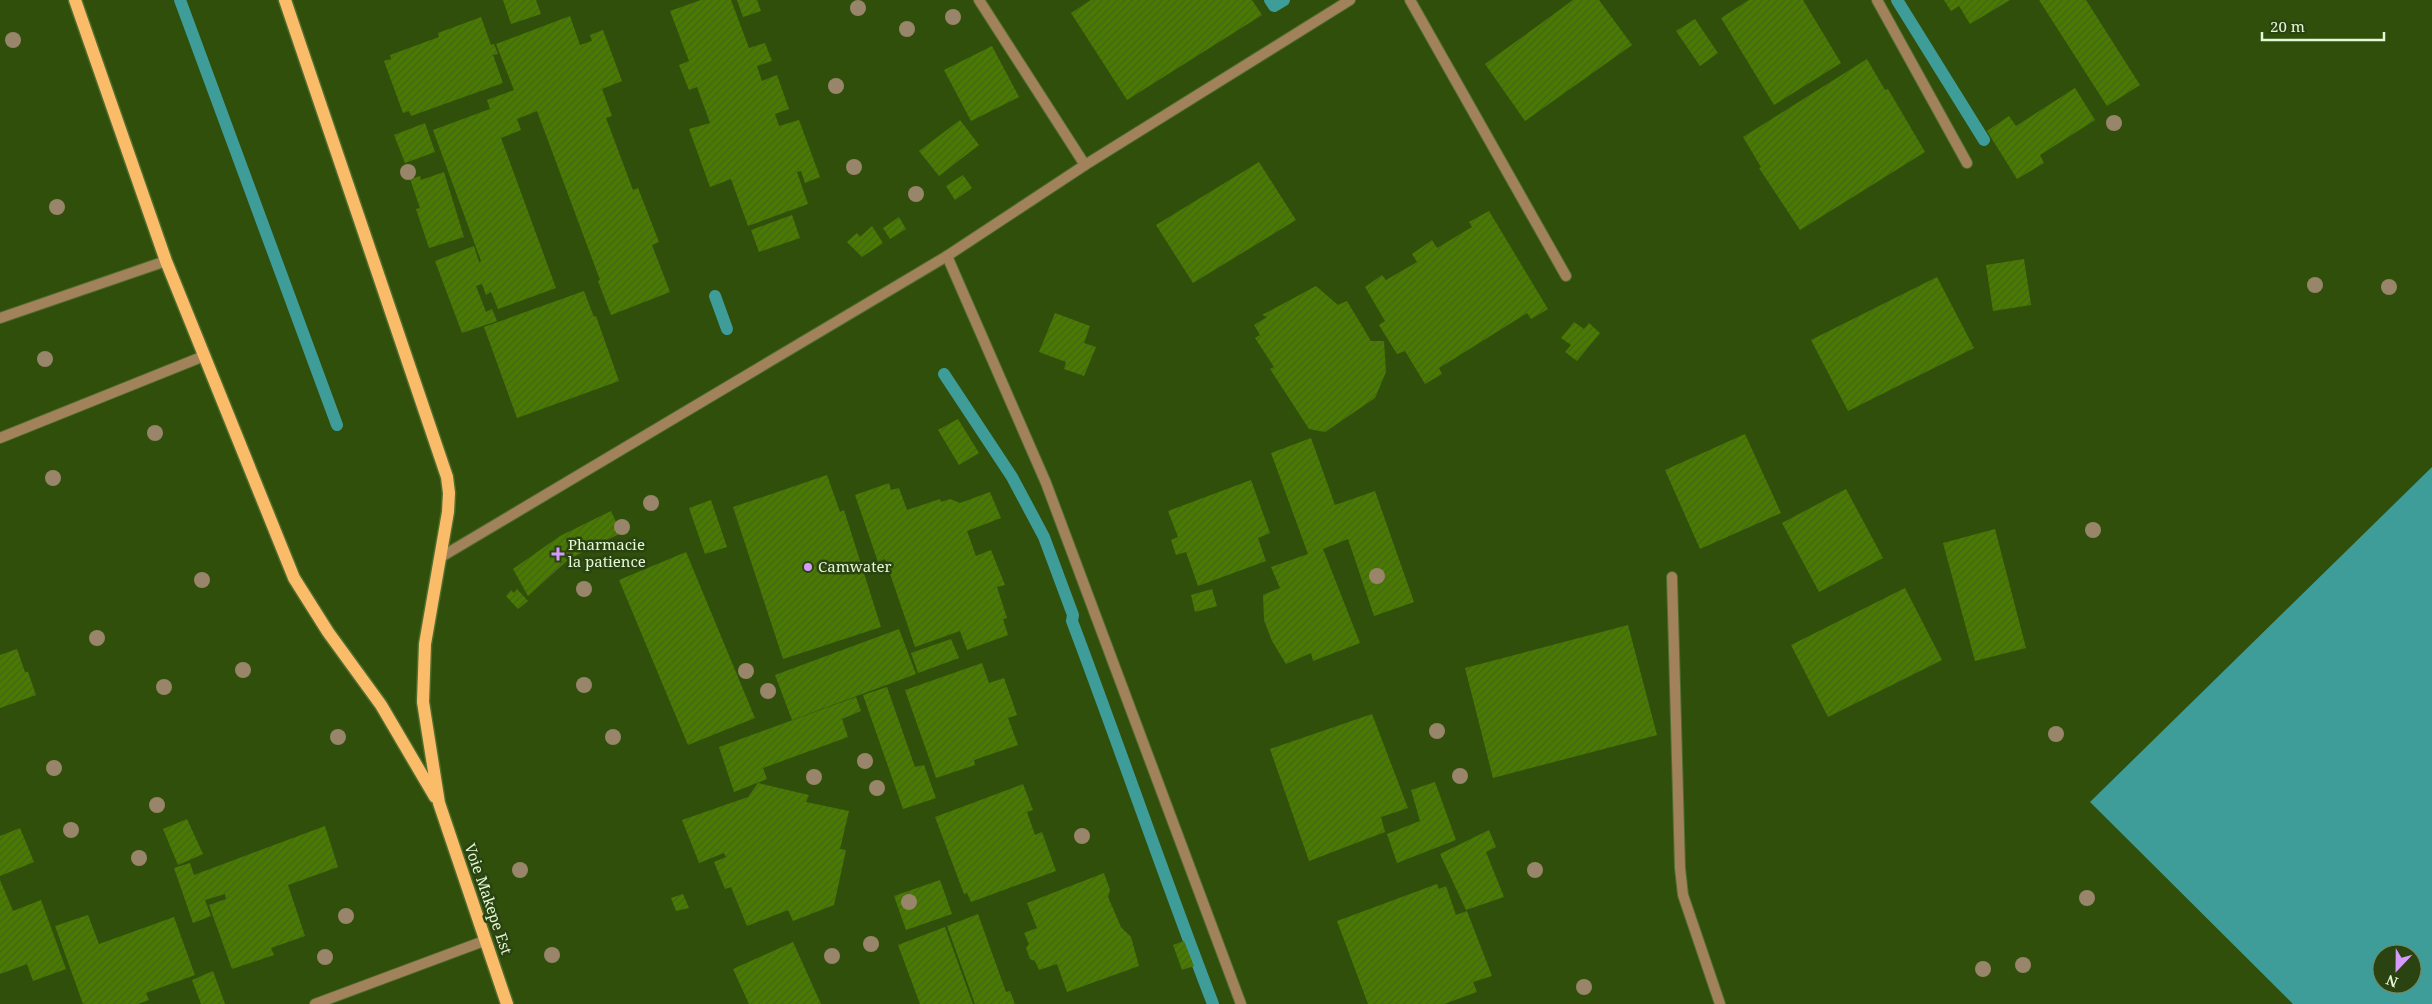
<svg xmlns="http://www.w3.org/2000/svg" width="2432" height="1004" font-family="'Noto Serif',serif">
<defs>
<pattern id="building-hatch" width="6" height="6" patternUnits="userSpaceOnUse" patternTransform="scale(1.25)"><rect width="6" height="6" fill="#497b00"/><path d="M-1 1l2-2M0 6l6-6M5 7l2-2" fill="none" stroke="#466220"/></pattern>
</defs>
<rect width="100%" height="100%" fill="#2f4f0a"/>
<path fill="#3e9c99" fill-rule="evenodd" d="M2432,467V1004H2293L2090,802ZM2382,954H2412V984H2382Z"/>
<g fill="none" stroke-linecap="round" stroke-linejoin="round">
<g stroke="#3e9c99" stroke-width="12">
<path d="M180,0L337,425"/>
<path d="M1270,0L1274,6L1284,0"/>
<path d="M1897,0L1984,140"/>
<path d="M715,296L727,329"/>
<path d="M944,374L1012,477L1044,537L1073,615L1072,621C1120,748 1164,877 1213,1004"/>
</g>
</g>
<g fill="url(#building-hatch)">
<path d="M503,0H536L541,14L511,24Z"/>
<path d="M701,0H731L749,48L765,43L772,61L757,66L762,81L777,75L789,109L775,114L779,126L799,120L820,177L805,183L801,171L797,172L808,204L748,226L731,179L710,187L689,129L710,123L697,87L689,90L679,65L689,61L670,11Z"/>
<path d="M737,0H757L761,11L743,17Z"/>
<path d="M1091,0H1252L1262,15L1127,100L1071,13Z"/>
<path d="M1573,0H1599L1632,45L1525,121L1485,64Z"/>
<path d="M1749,0H1803L1841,63L1774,105L1721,18Z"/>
<path d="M1944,0H2010L1970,24L1959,6L1951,11Z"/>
<path d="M2039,0H2086L2140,85L2107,106Z"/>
<path d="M570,16L580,45L592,41L590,35L603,30L622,81L602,89L612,116L606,118L633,190L638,188L659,242L652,245L670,292L611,315L598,281L600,280L537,111L517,119L521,130L501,138L556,288L498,309L491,292L486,295L482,284L476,286L486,312L492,309L497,321L462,333L435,261L474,246L479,262L481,261L433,130L490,109L487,100L514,90L496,44Z"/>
<path d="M481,17L491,45L494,44L498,54L493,55L503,83L411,116L409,111L403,113L384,61L391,59L390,55L439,37L438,33Z"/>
<path d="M1695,19L1718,53L1700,66L1676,31Z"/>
<path d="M992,46L1019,97L971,121L944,70Z"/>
<path d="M1867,59L1885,90L1888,89L1925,152L1800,230L1759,168L1761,167L1743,137Z"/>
<path d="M2075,88L2095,120L2040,155L2044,163L2017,179L1987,131L2009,116L2016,126Z"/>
<path d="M960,120L979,145L939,176L919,151Z"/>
<path d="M425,123L435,152L405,163L394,135Z"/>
<path d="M1259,162L1296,220L1193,283L1156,225Z"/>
<path d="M444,172L464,237L429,248L416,209L420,208L410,179L420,176L421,180Z"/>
<path d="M963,175L972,188L955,200L946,186Z"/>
<path d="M1489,211L1548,309L1531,319L1527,313L1439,368L1442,374L1425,384L1405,351L1397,354L1379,325L1385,321L1365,287L1382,275L1386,280L1417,262L1412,254L1432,240L1437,248L1472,227L1469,222Z"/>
<path d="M792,215L800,238L759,252L751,230Z"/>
<path d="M899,217L906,229L890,239L883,228Z"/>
<path d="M872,226L883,243L862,257L847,242L857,233L860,237Z"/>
<path d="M2024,259L2031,305L1993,311L1986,265Z"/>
<path d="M1937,277L1974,348L1848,411L1811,340Z"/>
<path d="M1316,286L1338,305L1347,301L1371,341H1384L1386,372L1375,398L1325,432L1309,429L1270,369L1274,367L1255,338L1260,335L1254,325L1267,317L1262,315Z"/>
<path d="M584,291L594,317L596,316L619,381L517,418L484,327Z"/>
<path d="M1055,313L1090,326L1084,343L1096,347L1084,376L1064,369L1066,362L1039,352Z"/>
<path d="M1574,322L1584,329L1589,323L1600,333L1577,361L1565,352L1571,345L1561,338Z"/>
<path d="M958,419L979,453L959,465L938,430Z"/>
<path d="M1745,434L1781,513L1700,549L1665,470Z"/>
<path d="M1311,438L1335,505L1375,491L1414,602L1374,616L1348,539L1323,549L1360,643L1313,661L1311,653L1286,664L1272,641L1264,620L1263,595L1280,588L1271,567L1308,554L1271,453Z"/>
<path d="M827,475L840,512L844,510L881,627L783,659L733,507Z"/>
<path d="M1251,480L1270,533L1258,538L1266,561L1198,586L1186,552L1176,555L1171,540L1178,537L1168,511Z"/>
<path d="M889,483L891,490L899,488L907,510L940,499L941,502L950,499L960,503L990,492L1001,518L967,531L976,556L991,550L1005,585L997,587L1007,618L1003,619L1008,635L967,650L960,631L915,647L885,559L878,562L855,495Z"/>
<path d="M1846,489L1883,558L1819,592L1782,523Z"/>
<path d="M711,500L727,547L705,554L689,508Z"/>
<path d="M611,511L621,533L569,559L528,596L513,569L560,536Z"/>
<path d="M1995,529L2026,648L1975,661L1943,543Z"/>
<path d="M686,552L755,718L688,745L619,580Z"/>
<path d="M1905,588L1942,660L1828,717L1791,645Z"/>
<path d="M517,589L528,601L518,609L506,596L511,590L514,593Z"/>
<path d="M1212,589L1217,606L1195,612L1191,595Z"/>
<path d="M1628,625L1657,735L1493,778L1465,668Z"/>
<path d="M899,629L916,674L792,720L775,675Z"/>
<path d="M951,639L959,658L918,673L911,653Z"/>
<path d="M17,649L25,672H28L36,695L0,708V655Z"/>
<path d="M982,663L989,683L1004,678L1017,715L1008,718L1018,745L974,760L975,765L936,778L905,690Z"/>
<path d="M887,687L915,767L924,765L936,798L903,809L863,695Z"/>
<path d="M856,697L861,711L842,719L848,737L763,768L767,779L734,792L719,747Z"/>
<path d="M1372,714L1408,808L1381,817L1385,832L1309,861L1270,749Z"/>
<path d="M1435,782L1456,840L1397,863L1387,834L1420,821L1411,790Z"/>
<path d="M758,783L809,795L806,802L849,811L840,849L846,850L834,905L793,921L788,910L747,926L731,887L725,889L714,862L726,857L724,853L699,863L682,820L748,797Z"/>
<path d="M1023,784L1033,810L1027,812L1035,835L1042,832L1056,871L971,902L967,893L964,894L935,817Z"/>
<path d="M187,819L203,854L178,865L163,829Z"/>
<path d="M325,826L338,867L288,885L305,936L271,948L274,955L232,969L209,905L226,899L225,894L205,900L211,916L193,923L174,868L190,863L194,875Z"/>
<path d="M20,828L34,862L0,876V836Z"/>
<path d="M1489,830L1496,847L1486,852L1504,897L1466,910L1440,854Z"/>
<path d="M1104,873L1110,890L1108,897L1121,927L1131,937L1139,966L1067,992L1057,964L1039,970L1035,961L1030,959L1026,948L1029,944L1024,933L1037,928L1027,903Z"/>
<path d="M0,880L13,911L41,900L66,969L33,981L27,964L0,974Z"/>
<path d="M940,880L952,914L906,930L894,896Z"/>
<path d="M1437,884L1439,889L1446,886L1456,915L1467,911L1492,976L1473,982L1477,992L1444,1004H1368L1337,921Z"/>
<path d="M683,894L689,908L676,911L671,898Z"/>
<path d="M978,914L1006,992L1010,991L1015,1004H975L947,926Z"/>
<path d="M88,915L99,944L174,917L195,975L146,993L149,1000L138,1004H83L55,926Z"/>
<path d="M945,927L973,1004H920L898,945Z"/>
<path d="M1184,941L1194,966L1182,970L1173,945Z"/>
<path d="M793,942L821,1004H749L733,969Z"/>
<path d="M213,971L225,1004H201L192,980Z"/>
</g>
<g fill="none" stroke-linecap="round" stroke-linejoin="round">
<g stroke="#506d2f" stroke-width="12">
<g id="service">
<path d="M0,318L166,261"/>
<path d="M0,438L204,356"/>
<path d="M315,1004L484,941"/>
</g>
</g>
<g stroke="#506d2f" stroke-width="12">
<g id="minor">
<path d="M979,0L1085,165"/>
<path d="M1410,0L1566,276"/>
<path d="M1877,0L1967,163"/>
<path d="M947,256L1046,483L1241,1004"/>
<path d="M441,557L947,256L1085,165L1350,0"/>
<path d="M1672,577L1680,868L1683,895L1720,1004"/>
</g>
</g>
<g stroke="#506d2f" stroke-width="15">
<g id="primary">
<path d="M75,0L166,261L294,578L328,632L381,705L435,797"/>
<path d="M285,0L447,477L449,493L448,512L425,644L423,702L439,803L507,1004"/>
</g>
</g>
<use href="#service" stroke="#a1825b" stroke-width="10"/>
<use href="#minor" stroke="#a1825b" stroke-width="10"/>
<use href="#primary" stroke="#fbbc69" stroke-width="12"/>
</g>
<g fill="#98856a">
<circle cx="858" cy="8" r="8"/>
<circle cx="953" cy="17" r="8"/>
<circle cx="907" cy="29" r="8"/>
<circle cx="13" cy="40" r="8"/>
<circle cx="836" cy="86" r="8"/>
<circle cx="2114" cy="123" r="8"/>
<circle cx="854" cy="167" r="8"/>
<circle cx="408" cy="172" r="8"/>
<circle cx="916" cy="194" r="8"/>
<circle cx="57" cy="207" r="8"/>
<circle cx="2315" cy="285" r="8"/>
<circle cx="2389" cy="287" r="8"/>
<circle cx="45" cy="359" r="8"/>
<circle cx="155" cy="433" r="8"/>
<circle cx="53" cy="478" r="8"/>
<circle cx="651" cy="503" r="8"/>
<circle cx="622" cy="527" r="8"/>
<circle cx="2093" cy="530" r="8"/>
<circle cx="1377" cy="576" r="8"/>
<circle cx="202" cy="580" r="8"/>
<circle cx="584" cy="589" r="8"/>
<circle cx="97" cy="638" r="8"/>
<circle cx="243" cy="670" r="8"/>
<circle cx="746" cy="671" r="8"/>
<circle cx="584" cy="685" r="8"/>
<circle cx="164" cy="687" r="8"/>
<circle cx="768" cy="691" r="8"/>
<circle cx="1437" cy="731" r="8"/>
<circle cx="2056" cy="734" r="8"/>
<circle cx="338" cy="737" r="8"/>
<circle cx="613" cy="737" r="8"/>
<circle cx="865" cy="761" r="8"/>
<circle cx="54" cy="768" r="8"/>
<circle cx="1460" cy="776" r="8"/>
<circle cx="814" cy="777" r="8"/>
<circle cx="877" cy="788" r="8"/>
<circle cx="157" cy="805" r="8"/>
<circle cx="71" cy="830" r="8"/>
<circle cx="1082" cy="836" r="8"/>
<circle cx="139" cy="858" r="8"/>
<circle cx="520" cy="870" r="8"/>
<circle cx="1535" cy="870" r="8"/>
<circle cx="2087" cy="898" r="8"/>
<circle cx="909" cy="902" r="8"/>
<circle cx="346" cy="916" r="8"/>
<circle cx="871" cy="944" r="8"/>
<circle cx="552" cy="955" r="8"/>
<circle cx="832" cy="956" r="8"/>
<circle cx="325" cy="957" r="8"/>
<circle cx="2023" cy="965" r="8"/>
<circle cx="1983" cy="969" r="8"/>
<circle cx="1584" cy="987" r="8"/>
</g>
<g fill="#d69bfa" stroke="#2a4311" stroke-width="2">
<path d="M555.5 546.5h5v5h5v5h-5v5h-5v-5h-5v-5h5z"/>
<circle cx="808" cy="567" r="5"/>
</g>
<g text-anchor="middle" stroke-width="5" stroke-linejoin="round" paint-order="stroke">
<g font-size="15" fill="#e4f8d5" stroke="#2a4311" text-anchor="start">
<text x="568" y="550">Pharmacie<tspan x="568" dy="17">la patience</tspan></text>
<text x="818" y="572">Camwater</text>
</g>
<g font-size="15" fill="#e4f8d5" stroke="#2a4311">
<text transform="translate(488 899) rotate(71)" y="5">Voie Makepe Est</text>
</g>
</g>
<g transform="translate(2397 969) rotate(202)"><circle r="24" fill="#2a4311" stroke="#748b5f"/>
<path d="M0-4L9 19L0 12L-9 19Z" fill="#d69bfa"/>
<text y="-8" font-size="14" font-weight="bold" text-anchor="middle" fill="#e4f8d5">N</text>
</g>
<path d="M2262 32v8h122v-8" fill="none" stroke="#e4f8d5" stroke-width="2.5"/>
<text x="2270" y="32" font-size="15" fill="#e4f8d5" stroke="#2a4311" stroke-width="4" paint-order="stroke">20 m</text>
</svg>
